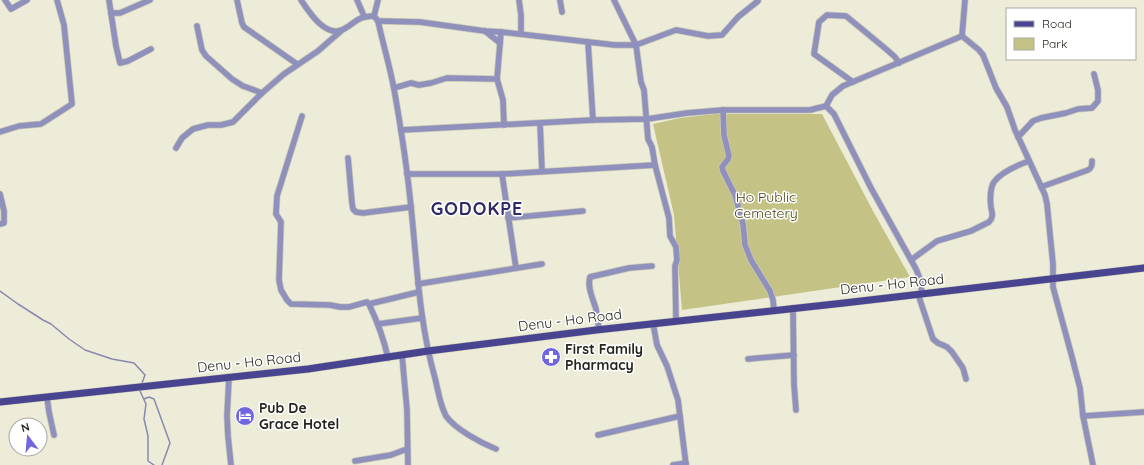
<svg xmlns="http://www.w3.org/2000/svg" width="1144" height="465" font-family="Quicksand,sans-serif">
<rect width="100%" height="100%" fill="#edecd9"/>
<path fill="#c5c286" d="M714,114H822L873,211L910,277L682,310L674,215L653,124L680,118Z"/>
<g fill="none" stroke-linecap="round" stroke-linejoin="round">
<g stroke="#8789af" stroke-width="1.5">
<path d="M0,291L18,304L43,320L51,324L69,339L85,350L112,359L134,363L145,375L142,383"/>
<path d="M140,391L146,404L144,419L148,436V461L154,465"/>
<path d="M144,399L149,397L154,399L170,443L162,465"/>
</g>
<g stroke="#c9c8b7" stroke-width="7">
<g id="minor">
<path d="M5,0L11,9L27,0"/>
<path d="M109,0L116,46L120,63L128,61L151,49"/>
<path d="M237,0L242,23L244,27L297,64"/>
<path d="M301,0C309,12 326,39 344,29C358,21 356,17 374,16"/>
<path d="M357,0L364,16"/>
<path d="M378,0L374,16L378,21C383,44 390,67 394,89C401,128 407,167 411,207C417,264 419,322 435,378C438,390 440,405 446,416C455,429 481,443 496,449"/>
<path d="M519,0L521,15V34"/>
<path d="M560,0L562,12"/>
<path d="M614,0L636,45L641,82L644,90L648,139L652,147L655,165L669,218L670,236L676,247L677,260L675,266L676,321"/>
<path d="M111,13H120L150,0"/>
<path d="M378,21L420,22L485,31L501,32L615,45H636L676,30L708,36L722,35L738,17L758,1"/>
<path d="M197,26L202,50L206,56L232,79L243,86L262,93"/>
<path d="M485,31L500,43"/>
<path d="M962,36L979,50L983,55L996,88L1007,107L1015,130L1045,195L1047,204L1053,264V287L1072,357L1080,388L1083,416L1093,465"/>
<path d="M962,36L965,0"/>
<path d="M588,42L593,120"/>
<path d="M497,79L501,32"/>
<path d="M853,82L814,54L819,22L827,15L846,16L886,49L895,57L899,63"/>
<path d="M394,88L411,83L419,85L431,83L447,78L497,79L503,100L504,125"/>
<path d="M826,106L834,114L871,188L916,269L920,279L922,293"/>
<path d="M723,110L724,135L729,156L728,159L722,167L723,171L735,195L743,224L745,245L751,260L770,291L773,300L774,310"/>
<path d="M302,116L277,196L276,214L281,222L279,280L281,290L287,300L291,304L330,305L340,307H349L367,302L369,304C377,321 384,339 388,358"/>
<path d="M540,123L542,171"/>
<path d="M401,130L593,120L647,119L687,113L723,110H810L826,106L832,95L843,86L955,39L962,36"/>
<path d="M0,132L19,126L41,124L72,104L64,25L57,0"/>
<path d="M1018,137L1033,121L1041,118L1066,113L1078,109L1092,108L1098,101V90L1094,74"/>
<path d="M176,148L182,138L193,129L208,125H221L233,122L262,93L284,74L318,51L341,31"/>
<path d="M348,158L352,203L353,209L356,212L363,213L411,207"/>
<path d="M407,174H502L655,165"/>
<path d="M502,174L516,268"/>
<path d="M1041,187L1088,170C1092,168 1092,165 1092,161"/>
<path d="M0,194L4,211V223L0,224"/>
<path d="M508,218L583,211"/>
<path d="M911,260L937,241L971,231L989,222C994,217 992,213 991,207C990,200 990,188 994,182C1001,172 1018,165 1029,161"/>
<path d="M418,284L542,264"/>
<path d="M918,294L933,339L938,343L947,347L952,352L963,368L966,379"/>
<path d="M369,304L419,292"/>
<path d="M793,308L794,384L796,410"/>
<path d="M653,323L657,345L667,366L678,400L686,465"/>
<path d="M378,324L422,318"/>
<path d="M599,329C598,323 597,316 596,309C593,299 587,287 590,277L629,268L652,266"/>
<path d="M402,355L407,410L408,465"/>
<path d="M748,359L794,355"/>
<path d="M229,377L227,416L228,436L231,465"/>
<path d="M47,397L49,412L54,435"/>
<path d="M1083,416L1144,412"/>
<path d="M598,435L680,416"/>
<path d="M355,461L391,455L407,449"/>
<path d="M673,465L686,463"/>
</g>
</g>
<g stroke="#c9c8b7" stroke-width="8">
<path id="major" d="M0,402L308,369L428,351L596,330L844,303L1144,268"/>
</g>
<use href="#minor" stroke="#8f91bc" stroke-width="5.5"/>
<use href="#major" stroke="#48448f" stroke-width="7"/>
</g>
<defs>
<g id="pharmacy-disc" transform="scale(1)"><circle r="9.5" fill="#6f66e0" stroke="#fff"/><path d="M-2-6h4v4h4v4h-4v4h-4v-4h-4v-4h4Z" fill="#fff"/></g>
<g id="hotel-disc" transform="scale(1)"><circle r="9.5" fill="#6f66e0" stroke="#fff"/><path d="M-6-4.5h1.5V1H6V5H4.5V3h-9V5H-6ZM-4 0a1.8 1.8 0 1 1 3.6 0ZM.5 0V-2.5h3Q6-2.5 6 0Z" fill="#fff"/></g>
</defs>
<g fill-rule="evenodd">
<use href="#pharmacy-disc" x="551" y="357"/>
<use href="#hotel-disc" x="245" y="416"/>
</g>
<g text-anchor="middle" stroke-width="3" stroke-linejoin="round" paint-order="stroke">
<g font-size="14" fill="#474413" stroke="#fff">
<text x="766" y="202">Ho Public<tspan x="766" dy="16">Cemetery</tspan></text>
</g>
<g font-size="14" fill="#25251d" stroke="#fff">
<text transform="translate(892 284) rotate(-6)" y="5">Denu - Ho Road</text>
<text transform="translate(570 320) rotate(-7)" y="5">Denu - Ho Road</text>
<text transform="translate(249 362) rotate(-6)" y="5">Denu - Ho Road</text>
</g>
<g font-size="14" font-weight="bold" fill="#25251d" stroke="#fff" text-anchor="start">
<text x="565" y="354">First Family<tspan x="565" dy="16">Pharmacy</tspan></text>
<text x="259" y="413">Pub De<tspan x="259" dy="16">Grace Hotel</tspan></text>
</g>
<g font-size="18" font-weight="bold" letter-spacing="1" fill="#2e2a65" stroke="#fff">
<text x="477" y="215">GODOKPE</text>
</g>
</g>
<rect x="1006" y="8" width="130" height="52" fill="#ffffff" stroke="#a8a8a5"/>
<rect x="1014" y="21" width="20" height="6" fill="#48448f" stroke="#a8a8a5"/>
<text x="1042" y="28" font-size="12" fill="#25251d">Road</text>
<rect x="1014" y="38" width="20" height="12" fill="#c5c286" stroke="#a8a8a5"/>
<text x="1042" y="48" font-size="12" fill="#25251d">Park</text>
<g transform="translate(28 437) rotate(344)"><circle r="19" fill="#ffffff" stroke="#a8a8a5"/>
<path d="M0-3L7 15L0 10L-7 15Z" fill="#6f66e0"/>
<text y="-6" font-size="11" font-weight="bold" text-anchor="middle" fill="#25251d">N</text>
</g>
</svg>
